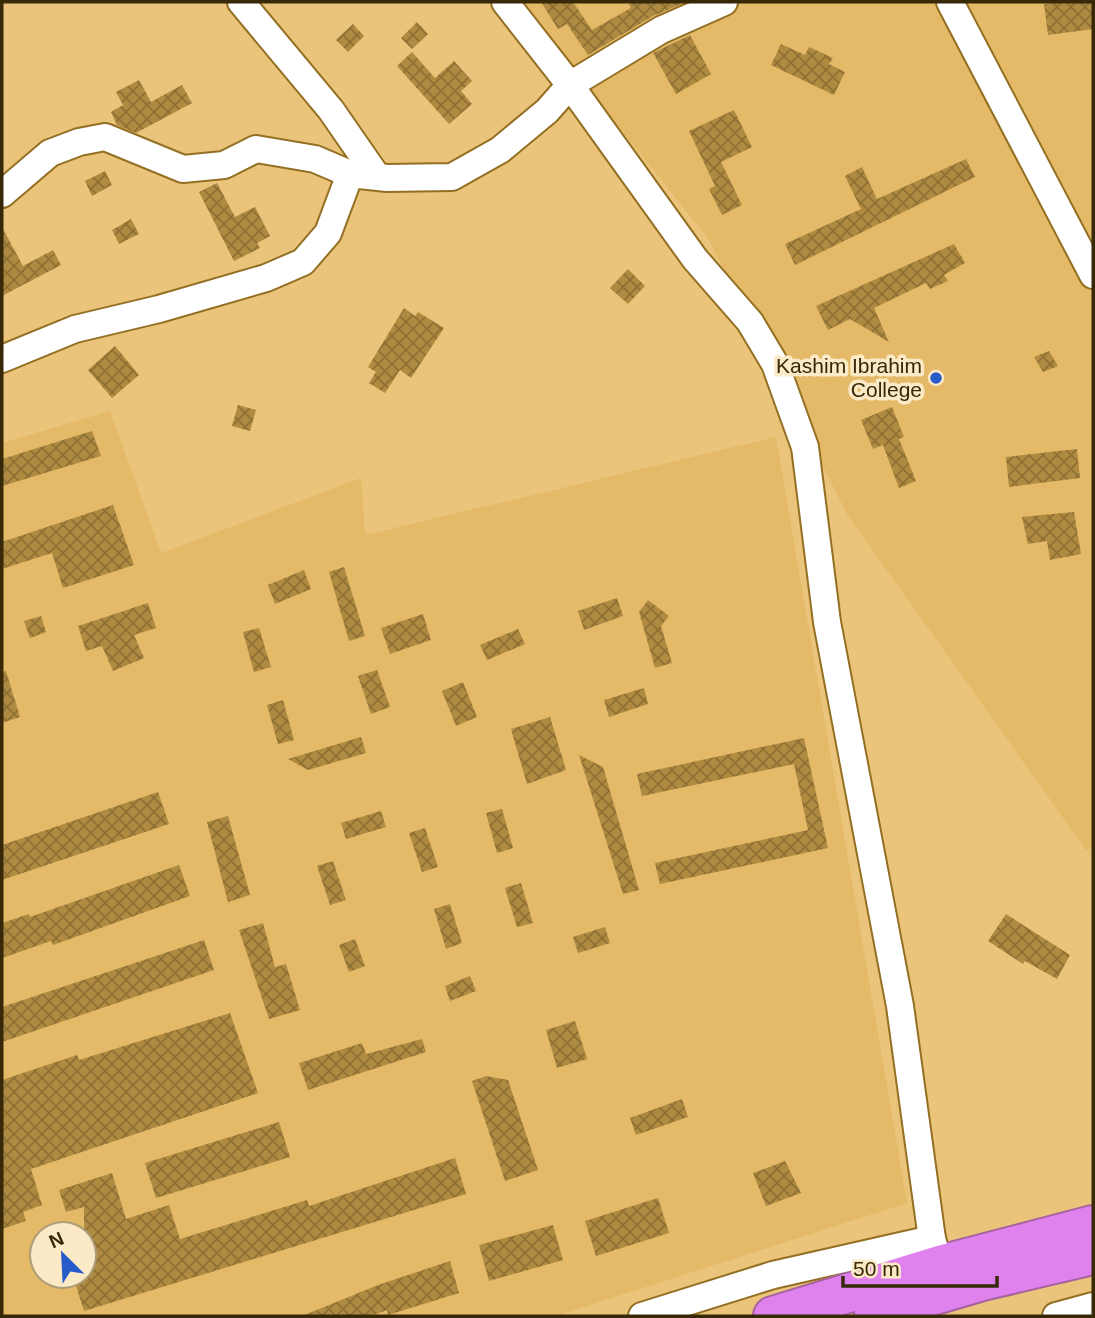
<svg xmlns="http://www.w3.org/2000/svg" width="1095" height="1318" font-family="Arial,sans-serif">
<defs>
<pattern id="building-cross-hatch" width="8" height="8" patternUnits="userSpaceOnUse" patternTransform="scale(1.75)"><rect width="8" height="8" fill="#af8a41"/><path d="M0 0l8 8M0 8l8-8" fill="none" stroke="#8f7134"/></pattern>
</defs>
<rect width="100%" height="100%" fill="#ebc47b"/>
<g fill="#e4ba68" fill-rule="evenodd">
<path d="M520,2H1093V848L1086,850L848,516L709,240Z"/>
<path d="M110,411L161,553L361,478L365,535L776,437L907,1203L556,1316H2V443ZM42,1234H84V1276H42Z"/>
</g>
<g fill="url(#building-cross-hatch)">
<path d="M541,2H573L592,30L631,8L628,2H686L653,16L588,55L567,24L558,29Z"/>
<path d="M1061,2H1093V29L1048,35L1044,4Z"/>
<path d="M417,22L428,34L412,49L401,38Z"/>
<path d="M353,24L364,36L348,52L336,40Z"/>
<path d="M690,35L711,74L676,94L653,53Z"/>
<path d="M781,44L805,55L809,47L833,58L829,64L845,72L834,95L771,65Z"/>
<path d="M412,52L435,78L454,61L472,81L461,91L472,104L449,124L397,66Z"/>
<path d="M139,80L151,102L182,85L192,103L136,133L117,125L111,112L123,105L116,92Z"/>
<path d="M734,110L752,147L721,162L742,205L722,215L709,189L715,186L689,131Z"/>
<path d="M966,159L975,177L795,265L785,244L861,209L845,176L862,167L877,199Z"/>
<path d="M105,171L112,185L92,196L85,181Z"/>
<path d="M217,183L235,217L255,207L270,236L257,243L260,248L234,261L199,192Z"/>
<path d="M131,219L139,234L119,244L112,230Z"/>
<path d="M2,227L23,266L53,250L61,265L2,296Z"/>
<path d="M954,244L965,263L944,275L948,281L930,289L926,283L874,308L889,342L850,319L828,330L816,306Z"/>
<path d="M628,269L645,286L628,304L610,288Z"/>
<path d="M404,308L415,316L418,312L444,328L411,378L400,370L385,393L369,383L376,372L368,367Z"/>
<path d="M115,346L139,375L112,398L88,370Z"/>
<path d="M1049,351L1058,366L1043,372L1034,357Z"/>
<path d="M238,405L256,410L250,431L232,426Z"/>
<path d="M892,407L904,437L899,439L916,481L899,488L883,445L873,449L861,420Z"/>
<path d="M92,431L101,456L2,486V459Z"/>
<path d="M1077,449L1080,478L1009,487L1006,457Z"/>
<path d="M113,505L134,565L63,588L52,553L2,569V542Z"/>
<path d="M1074,512L1081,554L1050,560L1047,541L1028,544L1022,517Z"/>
<path d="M344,567L365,636L349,641L329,572Z"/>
<path d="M304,570L311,589L275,604L268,585Z"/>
<path d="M617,598L623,616L584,630L578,611Z"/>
<path d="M648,600L669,616L661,626L672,663L655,668L639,612Z"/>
<path d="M148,603L156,628L134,635L144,658L113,671L102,646L86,651L78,626Z"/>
<path d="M423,614L431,640L390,654L381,628Z"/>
<path d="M41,616L46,632L30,638L24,621Z"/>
<path d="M259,628L271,667L254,672L243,632Z"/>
<path d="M518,629L525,644L487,660L480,645Z"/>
<path d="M377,670L390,707L371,714L358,676Z"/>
<path d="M6,671L20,717L2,723V672Z"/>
<path d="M463,682L477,717L456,726L442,691Z"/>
<path d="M644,688L648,704L609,717L604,700Z"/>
<path d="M283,700L294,740L278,744L267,705Z"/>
<path d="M550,717L566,770L527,784L511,729Z"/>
<path d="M361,737L366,753L308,770L288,759Z"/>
<path d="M804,738L828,848L660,884L655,863L808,830L794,764L642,796L637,774Z"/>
<path d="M579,755L603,767L639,890L623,894Z"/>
<path d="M158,792L169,824L2,880V845Z"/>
<path d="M502,809L513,848L497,853L486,813Z"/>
<path d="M381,811L386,827L346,839L341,823Z"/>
<path d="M228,816L250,895L228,902L207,822Z"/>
<path d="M425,828L438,867L422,872L409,833Z"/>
<path d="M333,861L346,900L330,905L317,866Z"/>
<path d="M179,865L190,896L53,945L51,941L2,958V923L29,914L30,917Z"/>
<path d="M521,883L533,923L517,927L505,888Z"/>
<path d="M450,904L462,943L446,949L434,909Z"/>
<path d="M1006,914L1070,955L1057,979L1025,961L1023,964L988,941Z"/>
<path d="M263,923L275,967L286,964L300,1010L269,1019L239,930Z"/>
<path d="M605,927L610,943L578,953L573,937Z"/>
<path d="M355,939L365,966L349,972L339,945Z"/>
<path d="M204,940L214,970L2,1042V1007Z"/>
<path d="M470,976L476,991L450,1001L445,986Z"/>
<path d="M230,1013L258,1093L31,1169L42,1205L23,1212L26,1221L2,1229V1080L77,1055L79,1060Z"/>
<path d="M575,1021L587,1059L557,1068L546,1030Z"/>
<path d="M422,1039L426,1052L308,1090L299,1063L362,1043L366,1054Z"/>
<path d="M486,1076L508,1080L538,1170L505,1181L472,1081Z"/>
<path d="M682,1099L688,1117L636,1135L630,1118Z"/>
<path d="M279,1122L290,1157L156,1198L145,1163Z"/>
<path d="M455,1158L466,1194L84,1311L73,1276H84V1207L66,1212L59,1190L112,1173L126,1219L169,1205L180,1239L307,1200L309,1206Z"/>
<path d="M785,1161L801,1193L766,1206L753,1173Z"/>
<path d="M658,1198L669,1233L596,1256L585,1221Z"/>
<path d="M553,1225L563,1260L489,1281L479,1245Z"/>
<path d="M450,1261L459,1293L388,1315L387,1310L371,1316H302L378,1285Z"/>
</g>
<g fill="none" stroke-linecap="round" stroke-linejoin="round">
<g stroke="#936f23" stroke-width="30">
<g id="minor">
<path d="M241,2L331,110L376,175"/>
<path d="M505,2L570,85L695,259L750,322L775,364L805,447L827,622L900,1006L932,1239L940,1265"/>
<path d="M950,2L1093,275"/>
<path d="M2,194L50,153L79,142L105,137L183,169L224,165L256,149L315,159L350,174L387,178L452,177L500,150L547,111L570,85L661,30L724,2"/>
<path d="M2,359L75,329L159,309L266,278L303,262L328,233L350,174"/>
<path d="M642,1316L773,1275L932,1239"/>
<path d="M1056,1316L1093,1306"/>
</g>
</g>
<g stroke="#a5629e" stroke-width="42">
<g id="highway">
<path d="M874,1313L982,1281L1093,1255"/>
<path d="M773,1316L940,1265L1093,1225"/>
</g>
</g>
<use href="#minor" stroke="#fff" stroke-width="26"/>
<use href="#highway" stroke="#e082ee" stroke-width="38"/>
</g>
<circle fill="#265bc9" stroke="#fce9c5" stroke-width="2.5" cx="936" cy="378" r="7"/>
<g text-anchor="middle" stroke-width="7" stroke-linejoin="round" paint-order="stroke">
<g font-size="21" fill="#372808" stroke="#fce9c5" text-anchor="end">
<text x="922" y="373">Kashim Ibrahim<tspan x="922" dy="24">College</tspan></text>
</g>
</g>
<rect width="1095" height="1318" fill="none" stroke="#372808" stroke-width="7"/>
<g transform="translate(63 1255) rotate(336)"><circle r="33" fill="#fce9c5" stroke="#ad9c79" stroke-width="2"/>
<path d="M0-5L12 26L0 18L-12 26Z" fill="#265bc9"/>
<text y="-10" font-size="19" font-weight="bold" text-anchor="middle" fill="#372808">N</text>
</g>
<path d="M843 1276v10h154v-10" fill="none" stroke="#372808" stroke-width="3.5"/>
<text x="853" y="1276" font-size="21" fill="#372808" stroke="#fce9c5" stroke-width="5" paint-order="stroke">50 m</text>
</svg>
